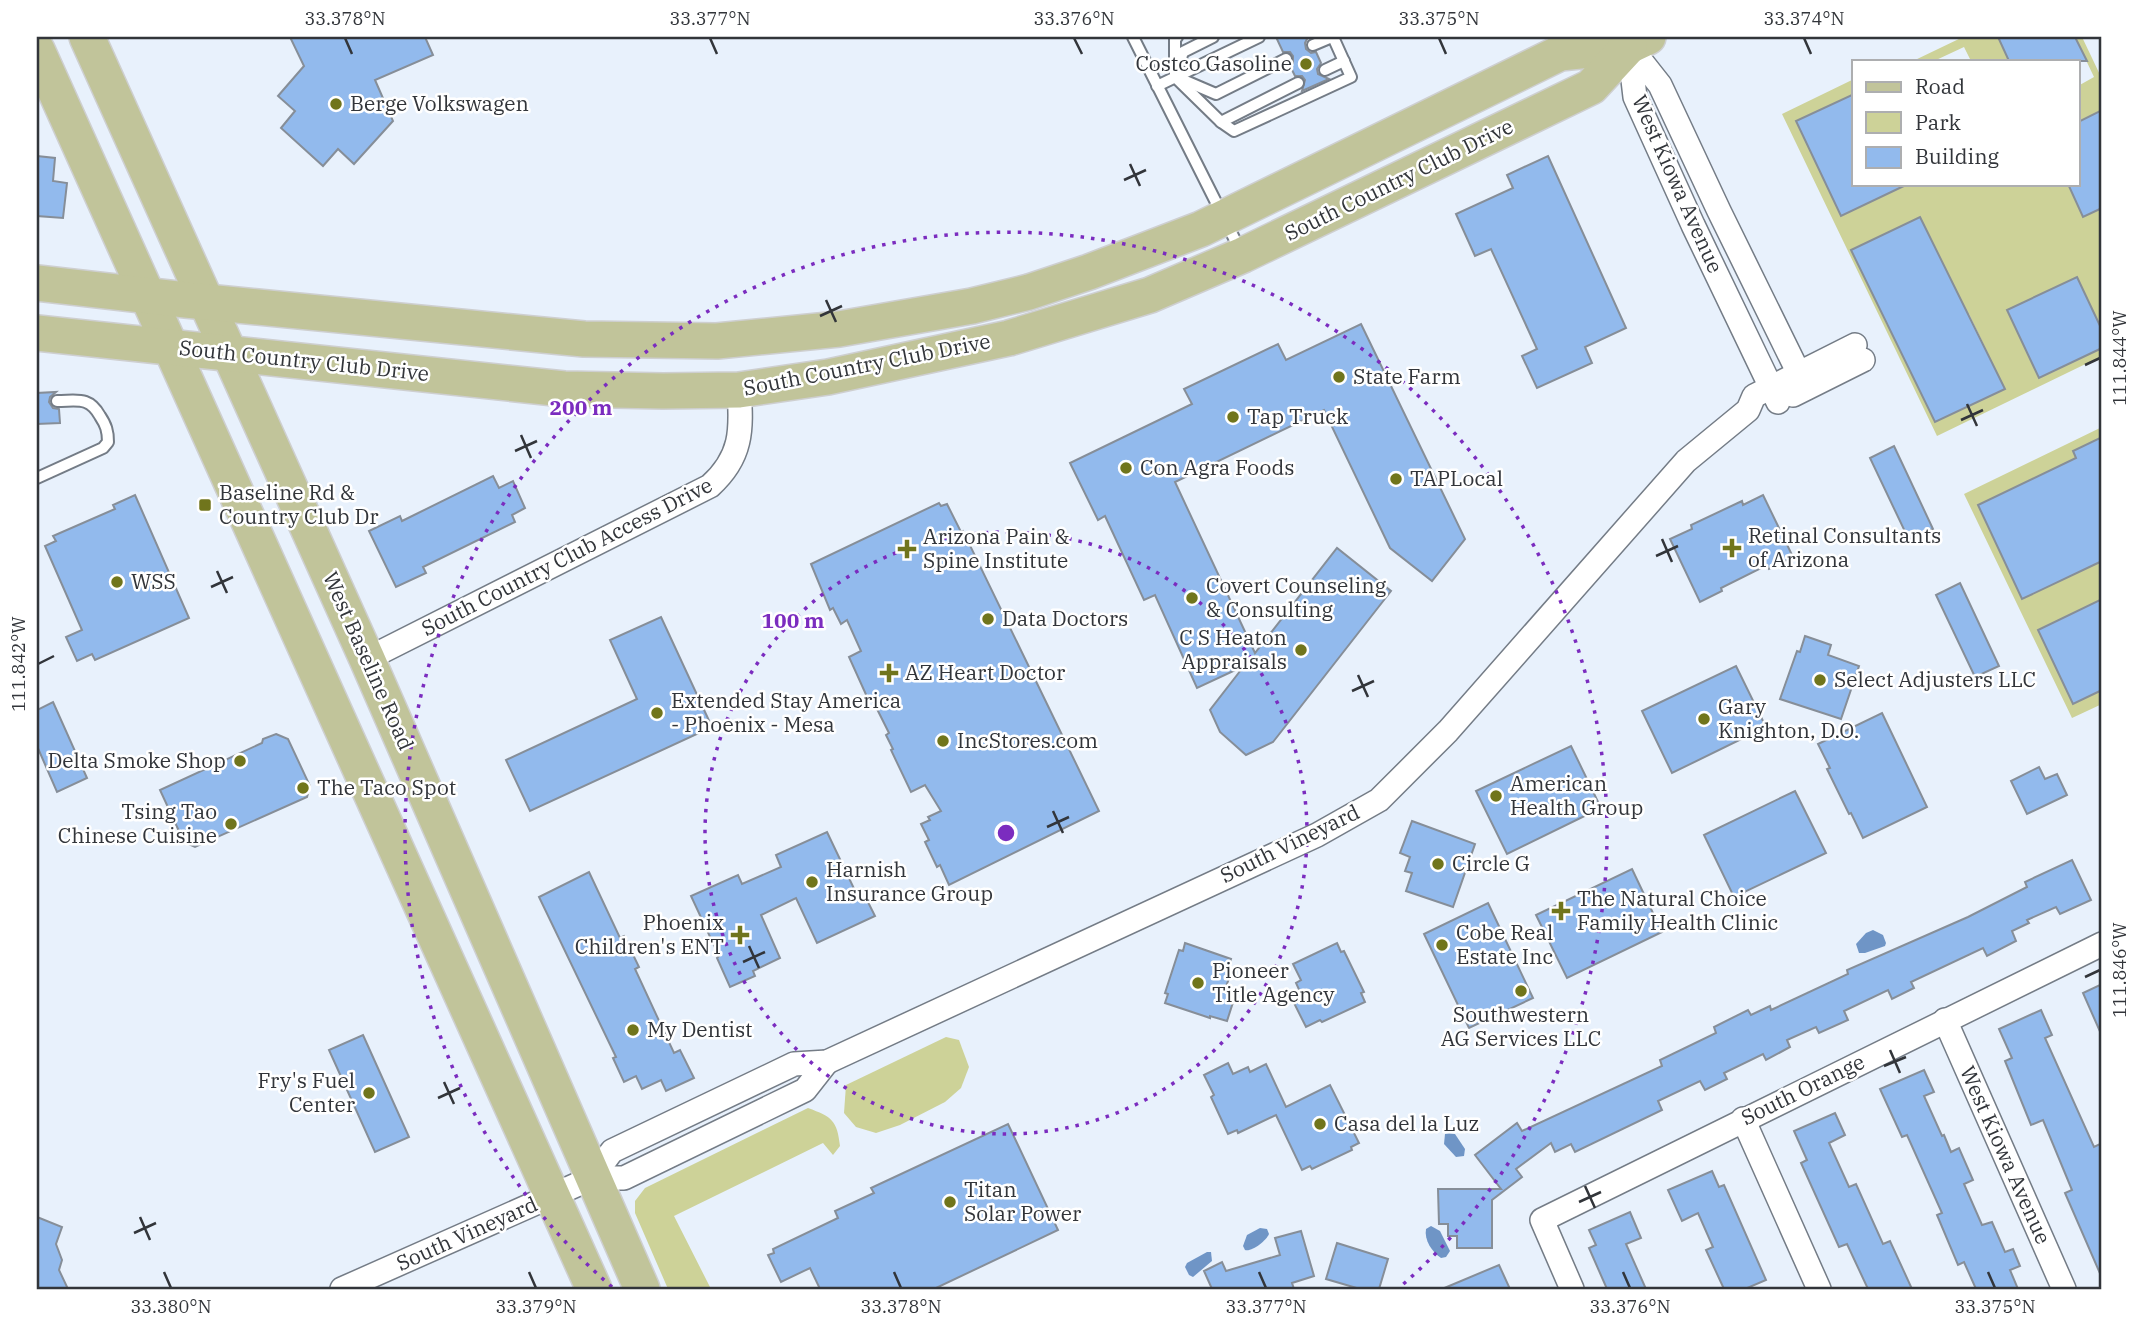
<svg xmlns="http://www.w3.org/2000/svg" width="2139" height="1326" font-family="'IBM Plex Serif',serif">
<rect width="100%" height="100%" fill="#e8f1fc"/>
<g fill="#cdd298" fill-rule="evenodd">
<path d="M1963,37H1998L2009,61H1971L1964,47L1934,61H1913Z"/>
<path d="M2075,37H2082L2102,79V110L2078,122V86L2094,77Z"/>
<path d="M1854,79V94L1796,121L1841,215L1908,184H2068L2083,217L2102,208V330L2077,277L2007,311L2039,378L2102,348V356L1937,436L1782,114ZM1852,250L1956,292L1887,325ZM1969,314L2005,389L1935,422L1900,347Z"/>
<path d="M2102,427V437L2073,451L2102,513V599L2038,630L2073,704L2102,690V704L2072,718L1964,494ZM2049,471L2094,565L2022,599L1978,506Z"/>
<path d="M946,1037L959,1040L969,1067L961,1088L945,1102L900,1125L876,1133L856,1127L844,1113L846,1085Z"/>
<path d="M808,1108C832,1117 837,1120 840,1146L833,1155L823,1143L674,1216L711,1289H668L635,1213V1201L645,1188Z"/>
</g>
<g fill="#6f95c6">
<path d="M1873,930L1883,935L1886,943L1885,946L1865,953H1859L1856,944L1866,933Z"/>
<path d="M1449,1133L1455,1134L1465,1149L1464,1156L1456,1157L1444,1144L1445,1134Z"/>
<path d="M1431,1226L1440,1231L1450,1251L1446,1257L1441,1258C1432,1252 1424,1240 1426,1229Z"/>
<path d="M1260,1228L1267,1229L1269,1234C1266,1241 1252,1252 1245,1250L1243,1246L1247,1235Z"/>
<path d="M1207,1252H1211L1212,1261L1193,1277L1189,1275L1185,1267L1187,1263Z"/>
</g>
<g fill="#92baed" stroke="#868e98" stroke-width="2">
<path d="M290,37H425L433,55L375,80L393,121L354,164L338,149L323,166L281,128L295,111L278,96L304,66Z"/>
<path d="M1276,37H1308L1305,43L1306,49L1311,53L1316,52L1321,63L1317,69L1318,74L1329,79L1302,91L1305,80L1302,76H1295L1290,66L1293,63V56L1290,52H1283Z"/>
<path d="M1998,37H2075L2087,61H2009Z"/>
<path d="M1854,94V184H1908L1841,216L1796,121Z"/>
<path d="M2102,110V208L2083,217L2068,184H2078V122Z"/>
<path d="M37,156L55,158L53,181L67,183L63,218L37,216Z"/>
<path d="M1548,156L1626,328L1585,347L1592,363L1537,388L1522,356L1537,349L1491,249L1475,256L1456,214L1513,188L1507,175Z"/>
<path d="M1920,217L2005,389L1935,422L1851,250Z"/>
<path d="M2077,277L2102,330V348L2039,378L2007,310Z"/>
<path d="M1361,324L1465,539L1432,581L1390,548L1324,410L1175,482L1255,653L1337,548L1391,591L1273,742L1246,755L1220,732L1210,710L1244,666L1197,688L1155,595L1144,600L1105,516L1098,520L1070,463L1192,404L1184,389L1278,344L1286,360Z"/>
<path d="M56,392L50,397L49,402L53,408L59,409L60,423L37,424V393Z"/>
<path d="M2102,437V561L2022,599L1978,505L2076,458L2073,451Z"/>
<path d="M1894,446L1933,529L1909,540L1870,458Z"/>
<path d="M493,476L499,488L513,481L525,508L512,515L515,522L423,567L426,573L396,587L369,531L400,516L402,521Z"/>
<path d="M135,495L189,618L95,660L92,654L77,661L66,637L82,630L45,546L56,541L53,536L115,509L113,505Z"/>
<path d="M1763,495L1793,557L1769,569L1767,565L1721,588L1722,591L1700,602L1670,539L1692,529L1691,525L1742,501L1743,505Z"/>
<path d="M939,503L941,506L947,504L961,532L963,531L1099,811L949,885L940,865L937,867L925,842L929,840L921,824L930,820L928,817L941,811L925,785L911,792L891,750L893,749L886,735L889,733L871,697L868,699L849,657L861,651L847,620L841,624L833,608L830,610L811,564Z"/>
<path d="M1960,583L1999,666L1975,677L1936,595Z"/>
<path d="M2102,599V690L2073,704L2038,630Z"/>
<path d="M661,617L712,727L530,811L506,760L637,699L610,640Z"/>
<path d="M1805,636L1831,645L1828,655L1859,666L1841,719L1780,699L1797,651L1800,652Z"/>
<path d="M1736,666L1766,727L1672,773L1642,711Z"/>
<path d="M53,702L87,778L57,792L37,746V710Z"/>
<path d="M1882,713L1927,807L1863,838L1851,813L1849,814L1827,769L1830,768L1818,744Z"/>
<path d="M276,734L288,739L310,786L307,797L195,847L184,842L160,790L262,743L263,739Z"/>
<path d="M1571,746L1601,808L1507,854L1476,791Z"/>
<path d="M2039,767L2045,779L2057,774L2067,795L2027,814L2011,781Z"/>
<path d="M1795,791L1826,853L1734,897L1704,835Z"/>
<path d="M1412,821L1475,844L1453,907L1406,891L1412,873L1405,871L1410,857L1400,853Z"/>
<path d="M827,832L857,895L863,892L875,916L817,943L796,898L761,915L780,958L753,971L755,976L730,987L717,958L719,956L691,896L738,875L742,884L781,867L776,855Z"/>
<path d="M2072,860L2091,900L2060,914L2056,907L2027,920L2029,923L2012,931L2016,941L1987,956L1983,948L1911,982L1914,988L1892,999L1888,990L1844,1011L1848,1020L1819,1033L1816,1027L1787,1040L1790,1047L1766,1060L1763,1054L1724,1073L1727,1079L1705,1090L1700,1081L1658,1101L1662,1110L1575,1152L1571,1144L1555,1152L1551,1143L1516,1169L1522,1177L1492,1200V1248H1457V1236H1448V1224H1439L1438,1189H1501L1475,1155L1517,1123L1522,1131L1662,1066L1660,1060L1716,1033L1714,1027L1748,1010L1751,1015L1770,1006L1771,1010L1848,974L1847,970L1968,917L2027,887L2025,882Z"/>
<path d="M1632,869L1662,932L1567,978L1536,915Z"/>
<path d="M589,872L620,938L624,936L639,967L635,969L674,1053L680,1050L694,1078L666,1091L661,1080L642,1089L636,1076L624,1082L613,1058L616,1057L539,897Z"/>
<path d="M1488,903L1533,998L1469,1028L1424,934Z"/>
<path d="M1185,943L1231,959L1226,975L1230,976L1225,989L1236,993L1227,1021L1210,1016V1018L1165,1003L1168,994L1165,993L1179,950L1183,951Z"/>
<path d="M1337,943L1341,952L1344,951L1364,992L1361,993L1365,1002L1322,1022L1320,1020L1306,1027L1293,1001L1302,996L1296,983L1301,980L1293,964Z"/>
<path d="M2102,984V1036L2083,993Z"/>
<path d="M2041,1010L2052,1035L2045,1038L2094,1147L2102,1143V1278L2065,1193L2072,1190L2043,1120L2031,1125L2005,1061L2012,1058L1999,1029Z"/>
<path d="M363,1035L409,1137L375,1152L329,1050Z"/>
<path d="M1228,1063L1233,1074L1248,1067L1250,1072L1266,1064L1286,1107L1330,1085L1359,1143L1351,1147L1352,1150L1312,1169L1310,1166L1302,1170L1276,1115L1238,1133L1237,1130L1228,1134L1211,1097L1214,1095L1204,1075Z"/>
<path d="M1924,1070L1934,1092L1924,1096L1942,1136L1944,1135L1951,1152L1959,1148L1973,1180L1964,1184L1982,1225L1992,1222L2005,1252L2013,1249L2020,1266L2010,1270L2018,1289H1976L1964,1262L1958,1265L1937,1215L1942,1213L1907,1135L1902,1137L1880,1089Z"/>
<path d="M1835,1113L1845,1135L1829,1143L1849,1187L1856,1184L1883,1244L1890,1241L1912,1289H1868L1847,1244L1839,1247L1801,1163L1807,1160L1794,1131Z"/>
<path d="M1008,1124L1058,1230L934,1289H820L810,1268L781,1282L768,1255L774,1253L773,1249L838,1218L835,1211L874,1193L871,1188Z"/>
<path d="M1712,1171L1719,1187L1724,1185L1766,1280L1745,1289H1724L1706,1250L1713,1247L1698,1213L1682,1221L1668,1190Z"/>
<path d="M1630,1212L1641,1238L1626,1244L1646,1289H1607L1589,1248L1596,1245L1589,1230Z"/>
<path d="M37,1217L62,1227L56,1244L62,1260L59,1270L68,1289H37Z"/>
<path d="M1301,1231L1314,1276L1292,1283L1294,1289H1212L1204,1271L1222,1262L1226,1271L1280,1255L1275,1238Z"/>
<path d="M1337,1243L1388,1259L1379,1289H1360L1326,1279Z"/>
<path d="M1499,1265L1510,1289H1442Z"/>
</g>
<g fill="none" stroke-linecap="round" stroke-linejoin="round">
<g stroke="#747c86" stroke-width="14">
<g id="service">
<path d="M1133,37L1240,250"/>
<path d="M1177,37L1175,39V77L1221,122L1298,83"/>
<path d="M1313,45L1332,37"/>
<path d="M1179,64L1183,52L1213,37"/>
<path d="M1325,70L1344,61"/>
<path d="M1181,79L1216,94L1286,59"/>
<path d="M1157,86L1259,37"/>
<path d="M1221,122L1234,131L1351,77L1333,37"/>
<path d="M37,478L103,448L108,442C108,431 106,425 100,416C89,396 77,401 57,401"/>
</g>
</g>
<g stroke="#747c86" stroke-width="26">
<g id="minor">
<path d="M1629,46L1635,97L1693,225L1778,402"/>
<path d="M1630,47L1660,85L1719,211L1806,388"/>
<path d="M1793,395L1863,360"/>
<path d="M367,659L710,486C742,457 742,430 739,390"/>
<path d="M1945,1020L2064,1289"/>
<path d="M1743,1119L1819,1289"/>
<path d="M592,1178H624L805,1090L827,1062"/>
<path d="M342,1289L592,1178L612,1151L794,1064L827,1062L1317,835L1379,800L1448,731L1686,461L1748,410L1754,396L1855,345"/>
<path d="M1572,1289L1542,1220L2102,944"/>
</g>
</g>
<g stroke="#cecfd0" stroke-width="38">
<g id="primary">
<path d="M87,37L367,659L642,1289"/>
<path d="M37,50L594,1289"/>
<path d="M37,283L186,300L584,339L717,341L839,329L972,306L1029,292L1089,272L1201,229L1560,53L1629,46L1648,37"/>
<path d="M37,333L564,389L663,391L739,390L828,377L1009,338L1150,295L1243,255L1591,87L1629,46"/>
</g>
</g>
<use href="#service" stroke="#fff" stroke-width="10"/>
<use href="#minor" stroke="#fff" stroke-width="23"/>
<use href="#primary" stroke="#c1c49a" stroke-width="35"/>
</g>
<path fill="none" stroke="#32353a" stroke-width="2.5" d="M345,38L352,54M710,38L717,54M1074,38L1082,54M1439,38L1446,54M1804,38L1811,54M1130,164L1140,186M1124,180L1146,170M826,300L836,322M820,316L842,306M2085,365L2100,358M1967,404L1977,426M1961,420L1983,410M521,435L531,458M515,451L537,441M1662,539L1672,562M1656,556L1678,546M217,571L227,593M211,587L233,577M38,664L54,656M1358,675L1368,697M1352,691L1374,681M1053,811L1063,833M1047,827L1069,817M749,946L759,968M743,962L765,952M2085,977L2100,970M1890,1050L1900,1073M1884,1066L1906,1057M444,1082L454,1104M438,1098L460,1088M1585,1186L1595,1208M1579,1202L1601,1192M140,1217L150,1240M134,1233L156,1223M164,1272L171,1288M529,1272L536,1288M894,1272L901,1288M1259,1272L1266,1288M1623,1272L1630,1288M1988,1272L1995,1288"/>
<g fill="none" stroke="#7b2cbf" stroke-width="3.5" stroke-dasharray="3.5 7">
<circle cx="1006" cy="833" r="301"/>
<path d="M612 1287A601 601 0 1 1 1400 1287"/>
</g>
<g fill="#70751c" stroke="#fff" stroke-width="2.5">
<circle cx="1306" cy="64" r="7"/>
<circle cx="336" cy="104" r="7"/>
<circle cx="1339" cy="377" r="7"/>
<circle cx="1233" cy="417" r="7"/>
<circle cx="1126" cy="468" r="7"/>
<circle cx="1396" cy="479" r="7"/>
<rect x="198" y="498" width="14" height="14" rx="3.5"/>
<path d="M1728.5 537.5h7v7h7v7h-7v7h-7v-7h-7v-7h7z"/>
<path d="M903.5 538.5h7v7h7v7h-7v7h-7v-7h-7v-7h7z"/>
<circle cx="117" cy="582" r="7"/>
<circle cx="1192" cy="598" r="7"/>
<circle cx="988" cy="619" r="7"/>
<circle cx="1301" cy="650" r="7"/>
<path d="M885.5 662.5h7v7h7v7h-7v7h-7v-7h-7v-7h7z"/>
<circle cx="1820" cy="680" r="7"/>
<circle cx="657" cy="713" r="7"/>
<circle cx="1704" cy="719" r="7"/>
<circle cx="943" cy="741" r="7"/>
<circle cx="240" cy="761" r="7"/>
<circle cx="303" cy="788" r="7"/>
<circle cx="1496" cy="796" r="7"/>
<circle cx="231" cy="824" r="7"/>
<circle cx="1438" cy="864" r="7"/>
<circle cx="812" cy="882" r="7"/>
<path d="M1557.5 900.5h7v7h7v7h-7v7h-7v-7h-7v-7h7z"/>
<path d="M736.5 924.5h7v7h7v7h-7v7h-7v-7h-7v-7h7z"/>
<circle cx="1442" cy="945" r="7"/>
<circle cx="1198" cy="983" r="7"/>
<circle cx="1521" cy="991" r="7"/>
<circle cx="633" cy="1030" r="7"/>
<circle cx="369" cy="1093" r="7"/>
<circle cx="1320" cy="1124" r="7"/>
<circle cx="950" cy="1202" r="7"/>
</g>
<g text-anchor="middle" stroke-width="5" stroke-linejoin="round" paint-order="stroke">
<g font-size="21" fill="#32353a" stroke="#fff" text-anchor="start">
<text x="1292" y="71" text-anchor="end">Costco Gasoline</text>
<text x="350" y="111">Berge Volkswagen</text>
<text x="1353" y="384">State Farm</text>
<text x="1247" y="424">Tap Truck</text>
<text x="1140" y="475">Con Agra Foods</text>
<text x="1410" y="486">TAPLocal</text>
<text x="219" y="500">Baseline Rd &amp;<tspan x="219" dy="24">Country Club Dr</tspan></text>
<text x="1748" y="543">Retinal Consultants<tspan x="1748" dy="24">of Arizona</tspan></text>
<text x="923" y="544">Arizona Pain &amp;<tspan x="923" dy="24">Spine Institute</tspan></text>
<text x="131" y="589">WSS</text>
<text x="1206" y="593">Covert Counseling<tspan x="1206" dy="24">&amp; Consulting</tspan></text>
<text x="1002" y="626">Data Doctors</text>
<text x="1287" y="645" text-anchor="end">C S Heaton<tspan x="1287" dy="24">Appraisals</tspan></text>
<text x="905" y="680">AZ Heart Doctor</text>
<text x="1834" y="687">Select Adjusters LLC</text>
<text x="671" y="708">Extended Stay America<tspan x="671" dy="24">- Phoenix - Mesa</tspan></text>
<text x="1718" y="714">Gary<tspan x="1718" dy="24">Knighton, D.O.</tspan></text>
<text x="957" y="748">IncStores.com</text>
<text x="226" y="768" text-anchor="end">Delta Smoke Shop</text>
<text x="1510" y="791">American<tspan x="1510" dy="24">Health Group</tspan></text>
<text x="317" y="795">The Taco Spot</text>
<text x="217" y="819" text-anchor="end">Tsing Tao<tspan x="217" dy="24">Chinese Cuisine</tspan></text>
<text x="1452" y="871">Circle G</text>
<text x="826" y="877">Harnish<tspan x="826" dy="24">Insurance Group</tspan></text>
<text x="1577" y="906">The Natural Choice<tspan x="1577" dy="24">Family Health Clinic</tspan></text>
<text x="724" y="930" text-anchor="end">Phoenix<tspan x="724" dy="24">Children's ENT</tspan></text>
<text x="1456" y="940">Cobe Real<tspan x="1456" dy="24">Estate Inc</tspan></text>
<text x="1212" y="978">Pioneer<tspan x="1212" dy="24">Title Agency</tspan></text>
<text x="1521" y="1022" text-anchor="middle">Southwestern<tspan x="1521" dy="24">AG Services LLC</tspan></text>
<text x="647" y="1037">My Dentist</text>
<text x="355" y="1088" text-anchor="end">Fry's Fuel<tspan x="355" dy="24">Center</tspan></text>
<text x="1334" y="1131">Casa del la Luz</text>
<text x="964" y="1197">Titan<tspan x="964" dy="24">Solar Power</tspan></text>
</g>
<g font-size="21" fill="#32353a" stroke="#fff">
<text transform="translate(1399 180) rotate(-26)" y="7">South Country Club Drive</text>
<text transform="translate(1677 184) rotate(66)" y="7">West Kiowa Avenue</text>
<text transform="translate(304 361) rotate(6)" y="7">South Country Club Drive</text>
<text transform="translate(867 365) rotate(-11)" y="7">South Country Club Drive</text>
<text transform="translate(567 557) rotate(-27)" y="7">South Country Club Access Drive</text>
<text transform="translate(368 661) rotate(66)" y="7">West Baseline Road</text>
<text transform="translate(1290 844) rotate(-26)" y="7">South Vineyard</text>
<text transform="translate(1803 1090) rotate(-26)" y="7">South Orange</text>
<text transform="translate(2005 1155) rotate(66)" y="7">West Kiowa Avenue</text>
<text transform="translate(467 1234) rotate(-24)" y="7">South Vineyard</text>
</g>
</g>
<circle cx="1006" cy="833" r="10" fill="#7b2cbf" stroke="#fff" stroke-width="3.5"/>
<g font-size="21" text-anchor="middle" font-weight="bold" fill="#7b2cbf" stroke="#fff" stroke-width="5" stroke-linejoin="round" paint-order="stroke">
<text x="581" y="415">200 m</text>
<text x="793" y="628">100 m</text>
</g>
<rect width="2139" height="1326" fill="none" stroke="#ffffff" stroke-width="77"/>
<rect x="1852" y="60" width="228" height="126" fill="#ffffff" stroke="#adaeb0" stroke-width="2"/>
<rect x="1866" y="82" width="35" height="10" fill="#c1c49a" stroke="#adaeb0" stroke-width="2"/>
<text x="1915" y="94" font-size="21" fill="#32353a">Road</text>
<rect x="1866" y="112" width="35" height="21" fill="#cdd298" stroke="#adaeb0" stroke-width="2"/>
<text x="1915" y="130" font-size="21" fill="#32353a">Park</text>
<rect x="1866" y="147" width="35" height="21" fill="#92baed" stroke="#adaeb0" stroke-width="2"/>
<text x="1915" y="164" font-size="21" fill="#32353a">Building</text>
<rect x="38" y="38" width="2062" height="1250" fill="none" stroke="#32353a" stroke-width="2.5"/>
<g font-size="18" text-anchor="middle" fill="#32353a">
<text x="345" y="25">33.378°N</text>
<text x="710" y="25">33.377°N</text>
<text x="1074" y="25">33.376°N</text>
<text x="1439" y="25">33.375°N</text>
<text x="1804" y="25">33.374°N</text>
<text transform="translate(2120 358) rotate(-90)" y="6">111.844°W</text>
<text transform="translate(19 664) rotate(-90)" y="6">111.842°W</text>
<text transform="translate(2120 970) rotate(-90)" y="6">111.846°W</text>
<text x="171" y="1313">33.380°N</text>
<text x="536" y="1313">33.379°N</text>
<text x="901" y="1313">33.378°N</text>
<text x="1266" y="1313">33.377°N</text>
<text x="1630" y="1313">33.376°N</text>
<text x="1995" y="1313">33.375°N</text>
</g>
</svg>
